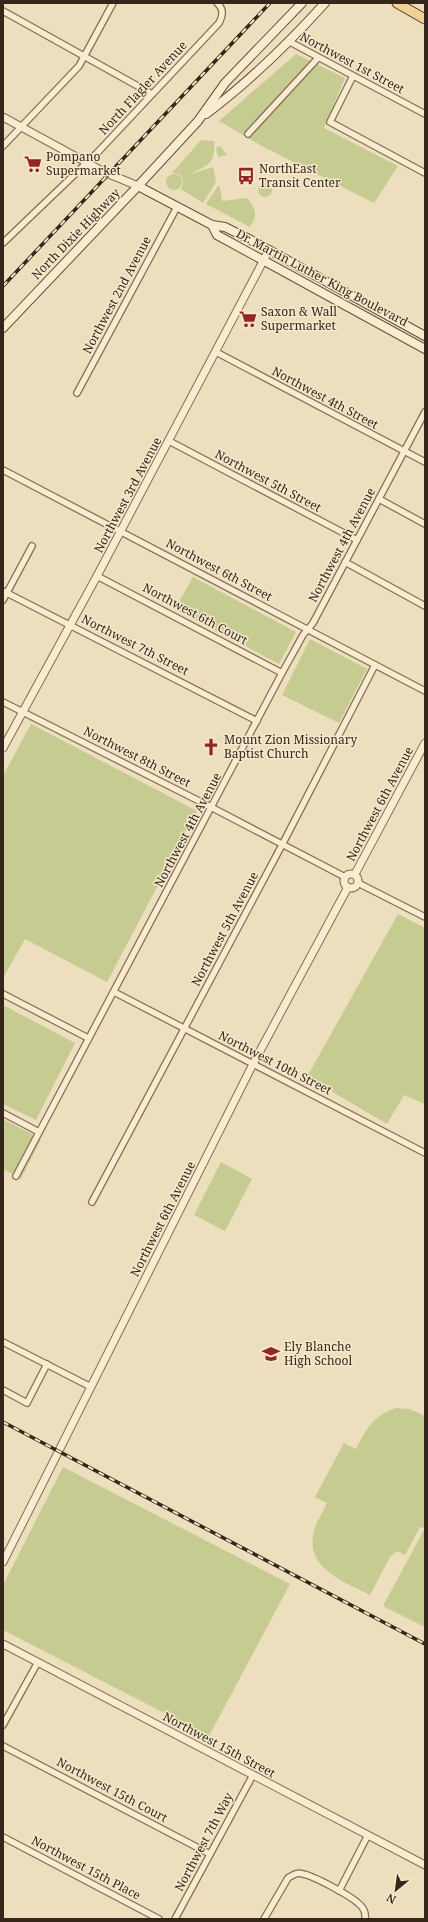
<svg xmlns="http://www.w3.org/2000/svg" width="428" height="1922" font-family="'Noto Serif',serif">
<rect width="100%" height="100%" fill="#eddebd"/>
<g fill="#c6cb91">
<path d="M296,54L345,78L324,128L398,166L374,203L262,146L219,121Z"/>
<path d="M201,140L214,141C216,165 206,166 188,175L213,167L216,182L203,203L181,189C186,181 182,172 172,173Z"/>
<path d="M220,146L227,155L218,157L216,148Z"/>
<circle cx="174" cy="182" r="8"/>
<circle cx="265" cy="190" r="7"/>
<path d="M218,186L220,187L222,201L248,198C256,212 258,213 250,227L206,204Z"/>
<path d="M193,577L296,632L279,664L175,609Z"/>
<path d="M310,639L367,669L339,723L282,695Z"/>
<path d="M31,724L197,811L107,982L25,939L3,978V776Z"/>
<path d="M398,914L425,928V1104L404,1095L387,1124L307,1077Z"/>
<path d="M3,1005L75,1043L36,1120L3,1104Z"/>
<path d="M3,1119L41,1139L21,1179L3,1169Z"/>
<path d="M221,1162L252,1179L225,1231L194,1215Z"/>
<path d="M396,1408L409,1409L425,1416V1525L423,1528L420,1527L405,1555L397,1551L390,1557L370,1595C345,1582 304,1568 314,1531C316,1522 323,1512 327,1503L315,1497L344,1443L356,1449C366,1429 374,1415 396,1408Z"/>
<path d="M63,1467L290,1584L209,1736L3,1630V1585Z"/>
<path d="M425,1528V1627L383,1606Z"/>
</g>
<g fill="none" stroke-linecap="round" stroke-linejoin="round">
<g stroke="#856e56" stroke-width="8">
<g id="minor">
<path d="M3,11L152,94"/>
<path d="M290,42L425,114"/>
<path d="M353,76L330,122L425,173"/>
<path d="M248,134L318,58"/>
<path d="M3,146L79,66L113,3"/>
<path d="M3,243L97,153L219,23C223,15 224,9 217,3"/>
<path d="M216,352L425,462"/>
<path d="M77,393L177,207"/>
<path d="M169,441L357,540"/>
<path d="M3,470L425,691"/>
<path d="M379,499L425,524"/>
<path d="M345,562L425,606"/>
<path d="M97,576L282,673"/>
<path d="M3,591L257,721"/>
<path d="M3,600L32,546"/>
<path d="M3,702L207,805L345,877"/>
<path d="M358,883L425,917"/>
<path d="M114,992L425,1153"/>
<path d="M3,994L88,1038"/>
<path d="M3,1113L39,1132"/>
<path d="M16,1176L282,673L303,635L313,623L425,412"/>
<path d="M92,1202L282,845L375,665"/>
<path d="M3,1342L91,1387"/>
<path d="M3,1390L27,1403L47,1364"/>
<path d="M3,1725L38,1662"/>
<path d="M3,1746L210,1854"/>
<path d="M3,1837L159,1919"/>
<path d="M339,1891L368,1835"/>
<path d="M175,1919L253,1775"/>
<path d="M264,1919L288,1878C293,1875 297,1872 303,1874C314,1876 349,1895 358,1903C363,1907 366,1913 365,1919"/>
</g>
</g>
<g stroke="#856e56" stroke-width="9">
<g id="tertiary">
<path d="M3,117L104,172L138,186"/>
<path d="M3,748L97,576L269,250"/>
<circle cx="351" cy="881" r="7"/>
<path d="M355,874L425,743"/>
<path d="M3,1562L253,1064L348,887"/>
<path d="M3,1644L425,1865"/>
</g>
</g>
<g stroke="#674f3a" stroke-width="10">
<g id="secondary">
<path d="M206,114C250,81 288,44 325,3"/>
<path d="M138,186L212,225L225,227L249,239L425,336"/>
<path d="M212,225L217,235L425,349"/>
<path d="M3,328L138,186L198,121L225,83L302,3"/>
</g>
</g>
<g stroke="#523c2b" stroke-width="11">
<path id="primary" d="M397,3L425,19"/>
</g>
<use href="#minor" stroke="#f9ebcf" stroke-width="5.5"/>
<use href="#tertiary" stroke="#f9ebcf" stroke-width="7"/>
<use href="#secondary" stroke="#f9ebcf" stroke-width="8"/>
<use href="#primary" stroke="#f2d293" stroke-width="9"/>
<g stroke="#34261b" stroke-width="3.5">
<g id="rail">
<path d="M3,286L270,3"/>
<path d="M3,1422L425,1644"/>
</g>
</g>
<use href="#rail" stroke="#f5e8cc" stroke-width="2" stroke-dasharray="6" stroke-linecap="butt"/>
</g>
<defs>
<g id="supermarket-bare" transform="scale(1.38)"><path d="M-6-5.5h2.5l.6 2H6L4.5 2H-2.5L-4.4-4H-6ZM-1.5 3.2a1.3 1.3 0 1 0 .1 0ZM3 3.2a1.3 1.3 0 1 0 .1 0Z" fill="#94262a" stroke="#f5e8cc" stroke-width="2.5" paint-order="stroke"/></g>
<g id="bus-bare" transform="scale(1.38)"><path d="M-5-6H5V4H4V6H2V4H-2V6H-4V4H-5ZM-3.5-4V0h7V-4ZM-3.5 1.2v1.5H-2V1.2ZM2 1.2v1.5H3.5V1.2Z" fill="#94262a" stroke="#f5e8cc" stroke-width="2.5" paint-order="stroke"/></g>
<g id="church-bare" transform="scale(1.38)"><path d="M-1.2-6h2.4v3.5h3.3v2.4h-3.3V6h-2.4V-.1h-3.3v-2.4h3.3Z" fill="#94262a" stroke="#f5e8cc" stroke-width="2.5" paint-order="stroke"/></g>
<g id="school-bare" transform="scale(1.38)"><path d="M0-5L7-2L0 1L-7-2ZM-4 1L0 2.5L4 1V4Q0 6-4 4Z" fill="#94262a" stroke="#f5e8cc" stroke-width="2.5" paint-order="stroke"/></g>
</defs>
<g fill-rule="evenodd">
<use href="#supermarket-bare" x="33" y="164"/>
<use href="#bus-bare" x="246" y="176"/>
<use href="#supermarket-bare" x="248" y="319"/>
<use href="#church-bare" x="211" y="747"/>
<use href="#school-bare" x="271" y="1354"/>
</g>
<g text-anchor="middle" stroke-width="3" stroke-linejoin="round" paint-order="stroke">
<g font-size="12" fill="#34261b" stroke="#f5e8cc">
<text transform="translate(352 63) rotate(28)" y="4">Northwest 1st Street</text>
<text transform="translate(143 88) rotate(-47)" y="4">North Flagler Avenue</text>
<text transform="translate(76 234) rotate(-46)" y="4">North Dixie Highway</text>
<text transform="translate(322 278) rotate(28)" y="4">Dr. Martin Luther King Boulevard</text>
<text transform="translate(117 295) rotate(-62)" y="4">Northwest 2nd Avenue</text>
<text transform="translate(325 398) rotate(28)" y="4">Northwest 4th Street</text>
<text transform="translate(268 481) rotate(28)" y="4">Northwest 5th Street</text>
<text transform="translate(128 495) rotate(-62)" y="4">Northwest 3rd Avenue</text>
<text transform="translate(342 545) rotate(-62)" y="4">Northwest 4th Avenue</text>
<text transform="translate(219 570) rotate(28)" y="4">Northwest 6th Street</text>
<text transform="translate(195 614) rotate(28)" y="4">Northwest 6th Court</text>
<text transform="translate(135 645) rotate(27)" y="4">Northwest 7th Street</text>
<text transform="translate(137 757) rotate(27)" y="4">Northwest 8th Street</text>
<text transform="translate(380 804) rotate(-62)" y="4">Northwest 6th Avenue</text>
<text transform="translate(188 830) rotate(-62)" y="4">Northwest 4th Avenue</text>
<text transform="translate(225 929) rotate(-62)" y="4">Northwest 5th Avenue</text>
<text transform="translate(275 1063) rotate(27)" y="4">Northwest 10th Street</text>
<text transform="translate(163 1219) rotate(-63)" y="4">Northwest 6th Avenue</text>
<text transform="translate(219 1745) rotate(28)" y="4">Northwest 15th Street</text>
<text transform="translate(112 1790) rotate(28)" y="4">Northwest 15th Court</text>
<text transform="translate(204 1842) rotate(-62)" y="4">Northwest 7th Way</text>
<text transform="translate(86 1868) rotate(28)" y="4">Northwest 15th Place</text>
</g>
<g font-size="12" fill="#34261b" stroke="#f5e8cc" text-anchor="start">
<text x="46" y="161">Pompano<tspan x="46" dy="14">Supermarket</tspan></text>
<text x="259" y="173">NorthEast<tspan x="259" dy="14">Transit Center</tspan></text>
<text x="261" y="316">Saxon &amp; Wall<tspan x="261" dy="14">Supermarket</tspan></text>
<text x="224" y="744">Mount Zion Missionary<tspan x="224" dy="14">Baptist Church</tspan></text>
<text x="284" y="1351">Ely Blanche<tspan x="284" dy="14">High School</tspan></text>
</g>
</g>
<rect width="428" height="1922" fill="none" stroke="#34261b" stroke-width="8"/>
<g transform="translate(396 1890) rotate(209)" stroke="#f5e8cc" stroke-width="3" paint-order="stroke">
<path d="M0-3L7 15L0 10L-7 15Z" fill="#34261b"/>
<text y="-6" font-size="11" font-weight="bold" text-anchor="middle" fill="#34261b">N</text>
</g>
</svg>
